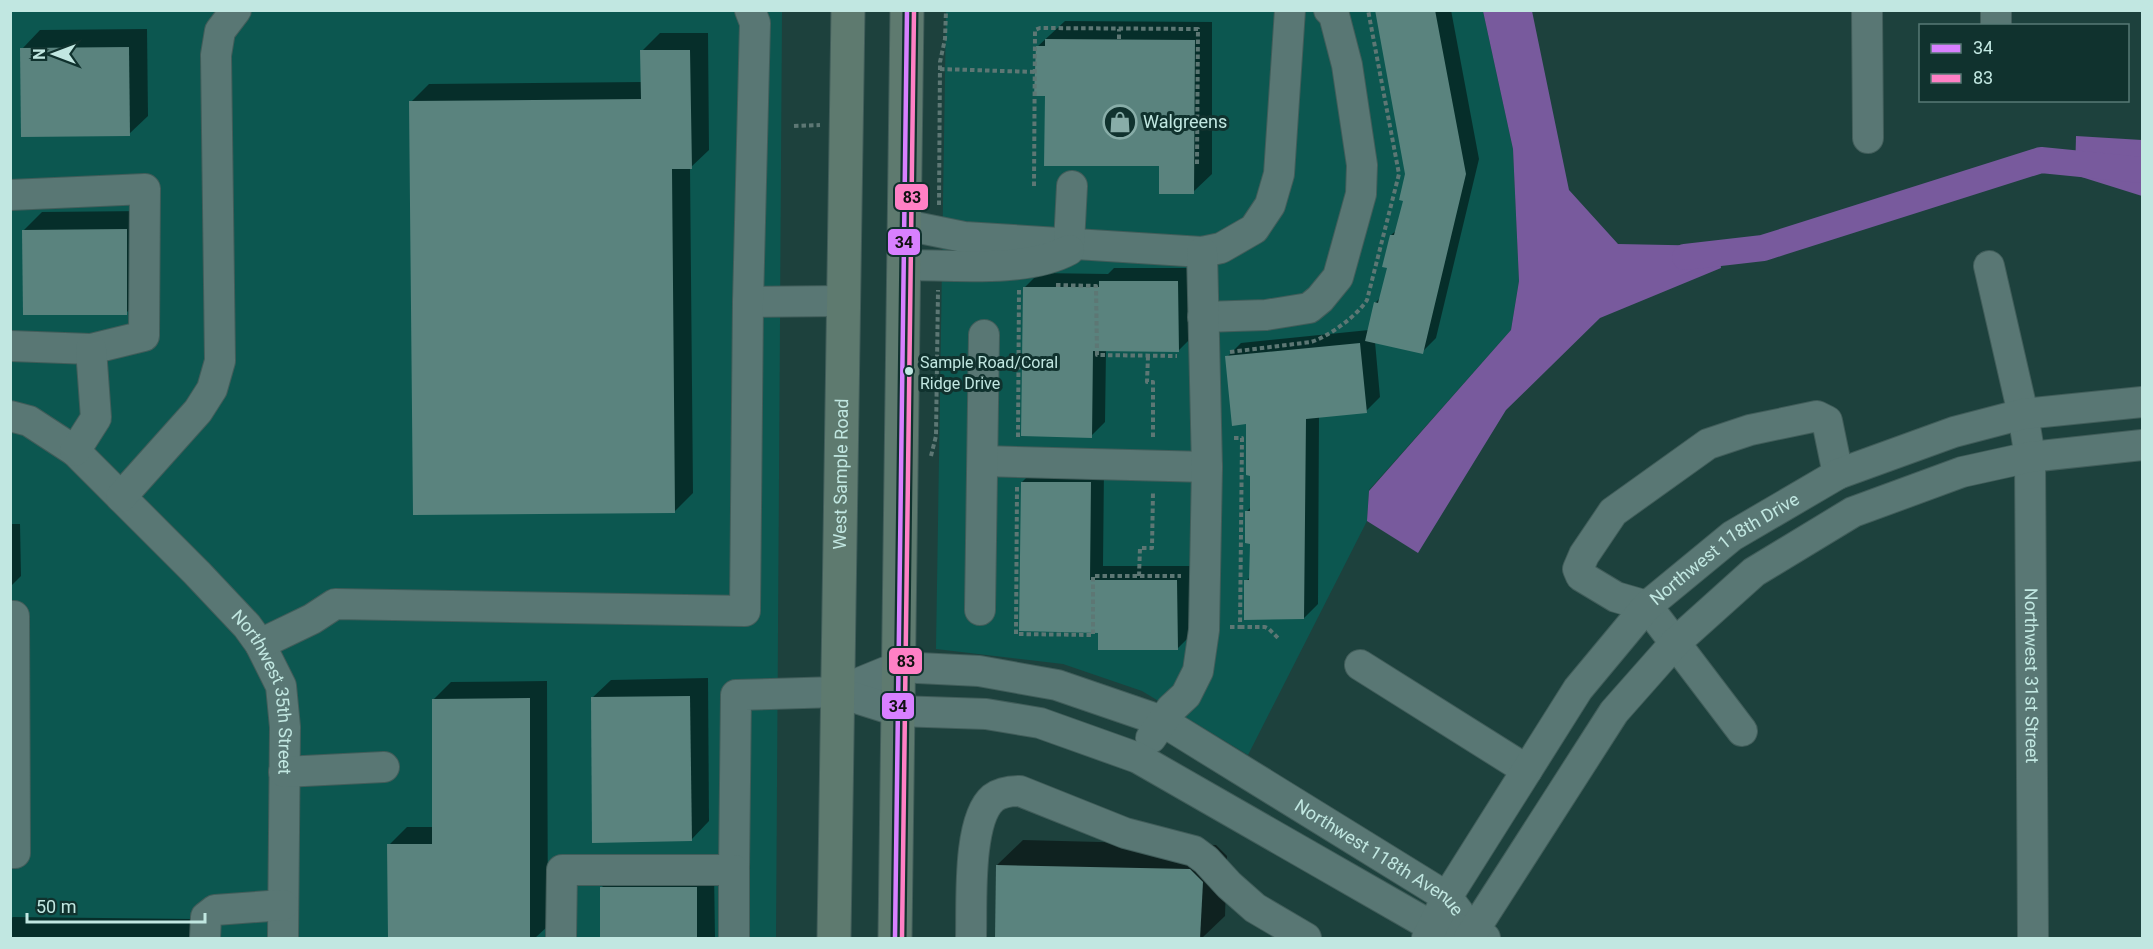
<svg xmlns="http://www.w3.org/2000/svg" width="2153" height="949" font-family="Roboto,sans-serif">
<rect width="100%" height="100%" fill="#1d413d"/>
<g fill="#0c5750">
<path d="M10,11H782L776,938H11Z"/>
<path d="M946,11H1483L1513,149L1519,281L1511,330L1369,490L1367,521L1248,755L1142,691L1063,664L936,649Z"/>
</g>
<g fill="#785a9d">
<path d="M1483,11H1532L1569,190L1618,244L1719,246L1721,268L1600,318L1506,410L1418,553L1367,521L1369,491L1511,330L1519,281L1513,149Z"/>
<path d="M2076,136L2142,140V196L2075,175Z"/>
</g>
<g fill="#0007">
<path d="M1376,10H1451L1479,159L1436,338L1422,352L1375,342L1380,397L1366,411L1319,416L1318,604L1304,618L1246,581L1251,576V542L1246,512L1251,507V474L1248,423L1227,357L1241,343L1369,330L1375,303L1382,296L1389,267L1391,235L1398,229L1405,200L1407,174Z"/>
<path d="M1065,21L1212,22V174L1193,192L1161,165L1046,94L1037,47Z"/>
<path d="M147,29L148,116L129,134L22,49L40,30Z"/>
<path d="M660,33H708L709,150L690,168L693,493L674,512L411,102L429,84L642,82V51Z"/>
<path d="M145,211L144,295L126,313L24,230L42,212Z"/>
<path d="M1114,268H1191L1192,337L1178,351L1106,350L1105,422L1091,436L1025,287L1039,273L1108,274Z"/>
<path d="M1036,468L1104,469L1103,566H1191V635L1177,649L1099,631L1022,482Z"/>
<path d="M10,524H20L21,576L10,587Z"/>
<path d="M708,678L709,821L691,840L592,698L611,680Z"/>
<path d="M547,681L548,926L535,938H390L389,845L407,827H434L433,700L451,682Z"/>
<path d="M1023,840L1216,845L1227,856L1225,916L1202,938H996L997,865Z"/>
<path d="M619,870H714L715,938H601V888Z"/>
<path d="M13,917L192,919V938H10V919Z"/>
</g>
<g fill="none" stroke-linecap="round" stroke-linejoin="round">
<path stroke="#785a9d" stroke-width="26" d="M1685,257L1763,248L2041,160L2142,170"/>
</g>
<g fill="#5a837e">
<path d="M1375,10H1435L1466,174L1423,354L1365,341L1374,302L1378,303L1387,268L1382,267L1390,235H1394L1403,201L1399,200L1405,174Z"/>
<path d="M1045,39L1195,40L1194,194H1159V166H1044L1045,96H1034L1036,46H1045Z"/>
<path d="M129,47L130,136L21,137L20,48Z"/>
<path d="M640,50H690L692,169H672L675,513L413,515L409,101L641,99Z"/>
<path d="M127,229V315H23L22,230Z"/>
<path d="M1099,281H1178L1179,352L1093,351L1092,438L1021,436L1023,287H1099Z"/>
<path d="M1360,343L1367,413L1306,419L1304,619L1244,620V580H1249L1250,544L1245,543V511H1250V476L1246,475V424L1232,426L1225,356Z"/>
<path d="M1021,482H1091L1090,580H1177L1178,650H1098V633L1019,631Z"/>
<path d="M690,696L692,841L592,843L591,697Z"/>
<path d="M530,698V939H388L387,844H432V699Z"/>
<path d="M996,865L1190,869L1203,882L1200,939H995Z"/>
<rect x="600" y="887" width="97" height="52"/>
</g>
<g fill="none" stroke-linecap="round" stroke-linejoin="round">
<g stroke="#415d5a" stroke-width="32">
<g id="minor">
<path d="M1867,10L1868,138"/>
<path d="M1996,10V26"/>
<path d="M10,195L145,189L144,336L91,349L10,346"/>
<path d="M905,225L964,237L1202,252L1221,248L1254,229L1270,205L1279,174L1290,10"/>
<path d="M1069,243L1072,186"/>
<path d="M904,265C952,265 1027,273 1069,250"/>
<path id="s1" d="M1989,266L2023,414L2030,457L2033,938"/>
<path d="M748,302L844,301"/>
<path d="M1203,317L1266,315L1309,308L1320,299L1338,277L1361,194L1362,165L1347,65L1334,15L1329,10"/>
<path id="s2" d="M10,416L29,421L75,451L197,573L247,626L260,644L281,686L285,727L283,938"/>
<path d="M75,451L96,418L91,349"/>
<path d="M983,461L1207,467"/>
<path d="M121,497L198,411L212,389L220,361L216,55L220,31L236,10"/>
<path d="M980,610L984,335"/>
<path d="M10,616H14L15,853H10"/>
<path d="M260,644L312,619L335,604L745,611L748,302L755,23L750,10"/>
<path d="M1360,665L1527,770"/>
<path id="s3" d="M837,692L898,667L979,671L1057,685L1162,721L1447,897L1459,913"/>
<path d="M1742,731L1647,606L1616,597L1581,576L1578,569L1584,555L1613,512L1708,444L1750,430L1817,416L1827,421L1838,474"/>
<path d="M1151,738L1171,709L1186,695L1198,671L1204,630L1207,467L1202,252"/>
<path d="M284,772L384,767"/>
<path d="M734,870L736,695L837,692L897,711L986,714L1040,723L1138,758L1433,927L1472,931L1485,938"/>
<path d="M205,938L206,917L215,910L283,905"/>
<path d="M561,938L562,870H734V938"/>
<path d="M971,938C972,905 967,820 993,798C1001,792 1010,791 1020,791L1125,833L1194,851L1206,860L1229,885L1255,908L1306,938"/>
<path id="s4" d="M1427,938L1447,897L1578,689L1647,606L1732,536L1838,474L1954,432L2023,414L2142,402"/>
<path d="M1469,938L1614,712L1675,643L1754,572L1853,512L1962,472L2030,457L2142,445"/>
</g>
</g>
<g stroke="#415d5a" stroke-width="35">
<g id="major">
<path id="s5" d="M834,938L848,10"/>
<path d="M895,938L907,10"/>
</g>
</g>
<g stroke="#5d7774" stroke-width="4" stroke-dasharray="4.5 3" stroke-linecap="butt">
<path d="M1119,39V29"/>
<path d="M940,69L1035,72"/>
<path d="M794,126L820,125"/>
<path d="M1034,186L1035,30L1040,28L1198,29L1197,164"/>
<path d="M939,205L940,62L945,39L946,10"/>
<path d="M1056,285L1096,286L1097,355L1177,356"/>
<path d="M1230,352L1311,342C1328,337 1357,316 1367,300L1399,174L1368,10"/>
<path d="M1148,356L1147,382H1153V440"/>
<path d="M1018,437L1019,289"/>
<path d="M931,456L936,436L938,290"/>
<path d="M1017,487L1016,634L1093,635V576H1181"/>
<path d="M1139,576L1140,548H1152L1153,492"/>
<path d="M1230,627H1240L1242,438H1232"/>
<path d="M1240,627H1265L1269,629L1278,638"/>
</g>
<use href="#minor" stroke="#597774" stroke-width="30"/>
<use href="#major" stroke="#5e7a6f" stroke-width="33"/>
<g stroke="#10322e" stroke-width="9">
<path id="bus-1" d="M895,938L907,10"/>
</g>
<g stroke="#10322e" stroke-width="9">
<path id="bus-2" d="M902,938L914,10"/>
</g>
<use href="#bus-1" stroke="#d880ff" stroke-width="4.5"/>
<use href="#bus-2" stroke="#ff80c5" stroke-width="4.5"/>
</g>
<defs>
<g id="shop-ring" transform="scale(1.725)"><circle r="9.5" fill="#10322e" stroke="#88ada8" stroke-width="1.5"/><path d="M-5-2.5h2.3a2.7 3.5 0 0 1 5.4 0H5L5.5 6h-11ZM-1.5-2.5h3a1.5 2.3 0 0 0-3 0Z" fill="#88ada8"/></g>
</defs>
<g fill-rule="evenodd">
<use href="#shop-ring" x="1120" y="122"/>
</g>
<circle fill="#c1e7e1" stroke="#10322e" stroke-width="2" cx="909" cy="371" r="5"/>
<g text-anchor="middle" stroke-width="6" stroke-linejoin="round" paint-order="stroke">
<g font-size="16" fill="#c1e7e1" stroke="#10322e" text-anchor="start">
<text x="920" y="368">Sample Road/Coral<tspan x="920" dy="21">Ridge Drive</tspan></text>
</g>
<g font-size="18" fill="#c1e7e1" stroke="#10322e" text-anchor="start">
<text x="1143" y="128">Walgreens</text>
</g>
<g font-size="18" fill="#c1e7e1" stroke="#10322e">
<text dy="6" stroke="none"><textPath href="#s5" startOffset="464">West Sample Road</textPath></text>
<text dy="6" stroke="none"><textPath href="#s4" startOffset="496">Northwest 118th Drive</textPath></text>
<text dy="6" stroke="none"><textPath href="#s1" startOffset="414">Northwest 31st Street</textPath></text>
<text dy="6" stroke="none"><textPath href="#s2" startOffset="390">Northwest 35th Street</textPath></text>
<text dy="6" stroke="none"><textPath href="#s3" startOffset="594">Northwest 118th Avenue</textPath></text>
</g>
</g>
<g stroke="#10322e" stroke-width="2">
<rect x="894" y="183" width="35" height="28" rx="6" fill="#ff80c5"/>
<rect x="887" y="228" width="34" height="28" rx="6" fill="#d880ff"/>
<rect x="888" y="647" width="35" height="28" rx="6" fill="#ff80c5"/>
<rect x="881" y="692" width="34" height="28" rx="6" fill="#d880ff"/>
</g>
<g font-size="16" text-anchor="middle" font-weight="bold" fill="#111">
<text x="912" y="203">83</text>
<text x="904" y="248">34</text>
<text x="906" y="667">83</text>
<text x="898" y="712">34</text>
</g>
<rect width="2153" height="949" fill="none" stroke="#c1e7e1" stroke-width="24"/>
<rect x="1919" y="24" width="210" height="78" fill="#10322e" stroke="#577a76" stroke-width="1.5"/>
<rect x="1931" y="44" width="30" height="9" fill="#d880ff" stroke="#577a76" stroke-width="1.5"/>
<text x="1973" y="54" font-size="18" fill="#c1e7e1">34</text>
<rect x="1931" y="74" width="30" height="9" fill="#ff80c5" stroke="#577a76" stroke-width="1.5"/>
<text x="1973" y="84" font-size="18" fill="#c1e7e1">83</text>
<g transform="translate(54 54) rotate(270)" stroke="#10322e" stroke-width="4.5" paint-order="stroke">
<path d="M0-4.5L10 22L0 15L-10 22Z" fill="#c1e7e1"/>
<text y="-9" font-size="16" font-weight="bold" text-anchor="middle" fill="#c1e7e1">N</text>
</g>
<path d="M27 913v9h178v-9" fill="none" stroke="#c1e7e1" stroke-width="3"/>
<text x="36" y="913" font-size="18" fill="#c1e7e1" stroke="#10322e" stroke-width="4.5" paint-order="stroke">50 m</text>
</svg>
